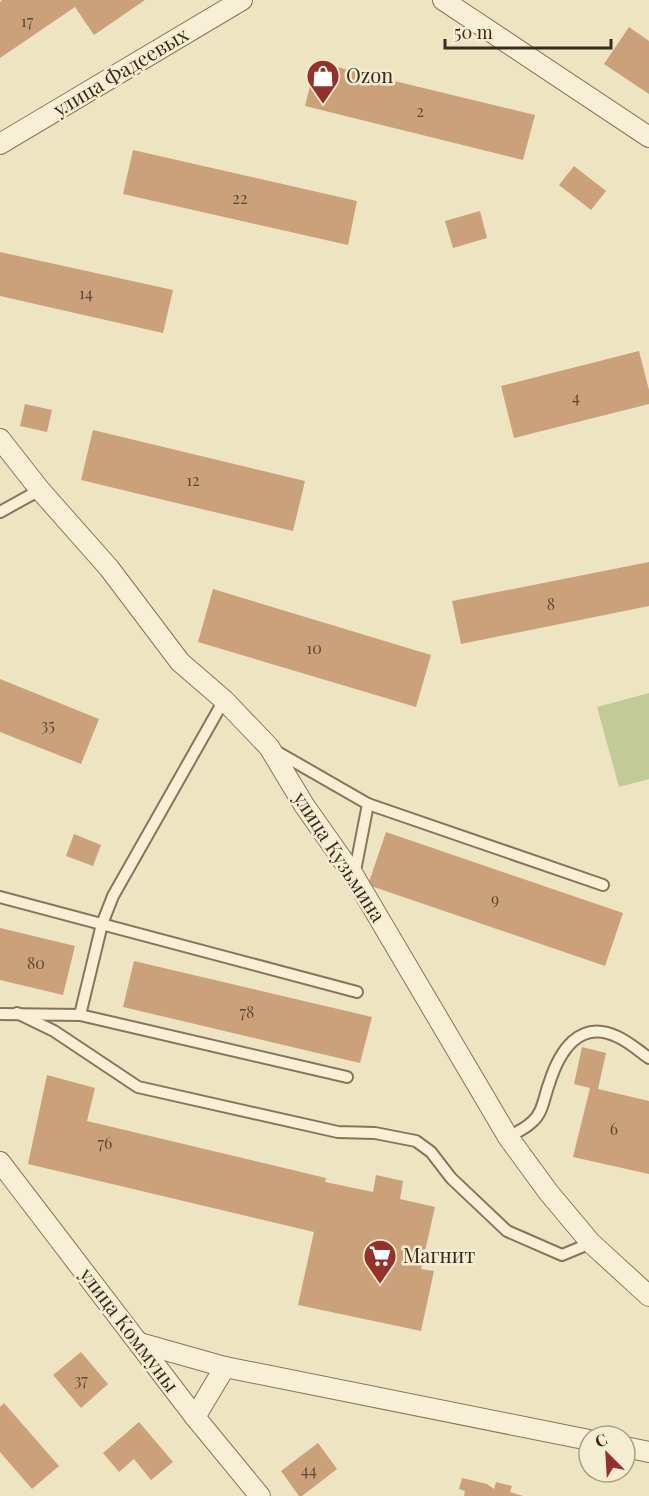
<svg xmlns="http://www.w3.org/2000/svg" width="649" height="1496" font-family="'Playfair Display',serif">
<rect width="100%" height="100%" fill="#ede4c2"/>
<path fill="#c2cb97" d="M649,693V779L619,787L597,707Z"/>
<g fill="#cba179">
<path d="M2,0H145L94,35L75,7L0,58V2Z"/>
<path d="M629,27L649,41V94L604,64Z"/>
<path d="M316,62L535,115L523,160L305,106Z"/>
<path d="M133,150L357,201L348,245L123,194Z"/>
<path d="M574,166L606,191L591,210L559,185Z"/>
<path d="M480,211L487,238L453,248L445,221Z"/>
<path d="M0,252L173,290L163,333L0,296Z"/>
<path d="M639,351L649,390V404L514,438L501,386Z"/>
<path d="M25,404L52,410L47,432L20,426Z"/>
<path d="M93,430L305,481L293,531L81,480Z"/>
<path d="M649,562V606L461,644L452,601Z"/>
<path d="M213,589L431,655L416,707L198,642Z"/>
<path d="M0,679L99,719L81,764L0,732Z"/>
<path d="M386,832L623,913L605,966L368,885Z"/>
<path d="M74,834L101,845L93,866L66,856Z"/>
<path d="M0,928L75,946L63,995L0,980Z"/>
<path d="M134,961L372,1017L360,1063L123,1007Z"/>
<path d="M582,1047L606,1053L598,1089L649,1101V1174L573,1157L590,1088L574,1084Z"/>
<path d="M47,1075L95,1088L87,1121L326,1178L325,1182L373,1192L376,1175L403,1181L400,1199L435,1207L421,1269L434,1271L421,1331L298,1305L314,1232L28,1164Z"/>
<path d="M81,1352L108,1384L81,1408L53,1375Z"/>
<path d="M4,1403L59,1466L32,1489L0,1452V1407Z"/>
<path d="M139,1422L173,1462L151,1480L134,1459L119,1472L103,1453Z"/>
<path d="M318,1443L337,1469L302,1496H299L281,1471Z"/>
<path d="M462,1478L487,1484L494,1489L496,1482L512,1486L510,1492L523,1496H464L465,1491L459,1489Z"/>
</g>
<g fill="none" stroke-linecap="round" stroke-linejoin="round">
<g stroke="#87755a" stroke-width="14">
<g id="service">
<path d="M0,512L40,490"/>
<path d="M274,750L368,804L603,885"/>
<path d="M354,876L368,804"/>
<path d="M0,897L357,992"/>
<path d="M17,1013L54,1031L138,1087L338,1132L375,1133L416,1141L431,1152L451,1178L507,1231L562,1255L591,1243"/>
<path d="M0,1014L80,1015L102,924L113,896L224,700"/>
<path d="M80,1015L347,1077"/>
<path d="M508,1137C516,1133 526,1128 532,1122C543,1113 544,1097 549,1084C559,1052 579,1018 618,1037C629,1042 639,1051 649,1058"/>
</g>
</g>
<g stroke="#87755a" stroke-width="22">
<g id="minor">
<path d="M443,0L649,137"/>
<path d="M0,144L242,0"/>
<path d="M0,439L40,490L109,568L180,662L224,700L269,747L304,805L354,876L508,1137L549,1193L591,1243L649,1296"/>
<path d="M0,1162L195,1417L260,1496"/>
<path d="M140,1343L225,1367L589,1440"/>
<path d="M195,1417L225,1367"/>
<path d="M625,1447L649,1452"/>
</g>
</g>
<use href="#service" stroke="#f8f0d6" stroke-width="10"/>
<use href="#minor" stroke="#f8f0d6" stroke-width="20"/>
</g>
<defs>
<g id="shop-pin" transform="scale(1.725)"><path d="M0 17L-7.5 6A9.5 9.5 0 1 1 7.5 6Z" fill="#95312a" stroke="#f5edd2"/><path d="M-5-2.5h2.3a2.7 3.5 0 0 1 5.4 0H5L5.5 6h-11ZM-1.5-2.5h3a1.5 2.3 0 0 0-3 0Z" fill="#fff"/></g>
<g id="supermarket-pin" transform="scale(1.725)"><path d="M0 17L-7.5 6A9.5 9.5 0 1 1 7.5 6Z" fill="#95312a" stroke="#f5edd2"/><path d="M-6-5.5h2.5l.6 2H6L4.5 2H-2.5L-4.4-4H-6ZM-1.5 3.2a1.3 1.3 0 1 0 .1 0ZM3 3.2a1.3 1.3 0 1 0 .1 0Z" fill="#fff"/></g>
</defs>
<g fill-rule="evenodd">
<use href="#shop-pin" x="323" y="76"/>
<use href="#supermarket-pin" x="380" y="1256"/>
</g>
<g text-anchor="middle" stroke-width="5" stroke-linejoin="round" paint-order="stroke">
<g font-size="16" fill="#5c4935">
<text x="27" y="27">17</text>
<text x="420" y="117">2</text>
<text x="240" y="204">22</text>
<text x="86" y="299">14</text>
<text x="576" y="403">4</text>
<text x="193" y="486">12</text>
<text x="551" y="610">8</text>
<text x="314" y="654">10</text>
<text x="48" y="731">35</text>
<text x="495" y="905">9</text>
<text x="36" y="969">80</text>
<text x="247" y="1018">78</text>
<text x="614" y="1135">6</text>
<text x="105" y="1149">76</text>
<text x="81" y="1386">37</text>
<text x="309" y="1476">44</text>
</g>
<g font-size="20" fill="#372c1e" stroke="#f5edd2">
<text transform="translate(121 72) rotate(-31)" y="7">улица Фадеевых</text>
<text transform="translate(339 857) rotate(57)" y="7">улица Кузьмина</text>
<text transform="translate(129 1330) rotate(53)" y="7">улица Коммуны</text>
</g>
<g font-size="20" fill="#372c1e" stroke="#f5edd2" text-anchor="start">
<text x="346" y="83">Ozon</text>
<text x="403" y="1263">Магнит</text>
</g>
</g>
<g transform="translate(607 1454) rotate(336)"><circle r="28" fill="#f5edd2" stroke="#a9a08a" stroke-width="1.5"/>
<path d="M0-4.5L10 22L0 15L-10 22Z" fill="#95312a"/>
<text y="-9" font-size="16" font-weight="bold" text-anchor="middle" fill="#372c1e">С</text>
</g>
<path d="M445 39v9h166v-9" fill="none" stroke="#372c1e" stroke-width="3"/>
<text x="454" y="39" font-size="18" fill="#372c1e" stroke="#f5edd2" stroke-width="4.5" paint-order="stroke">50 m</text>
</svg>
